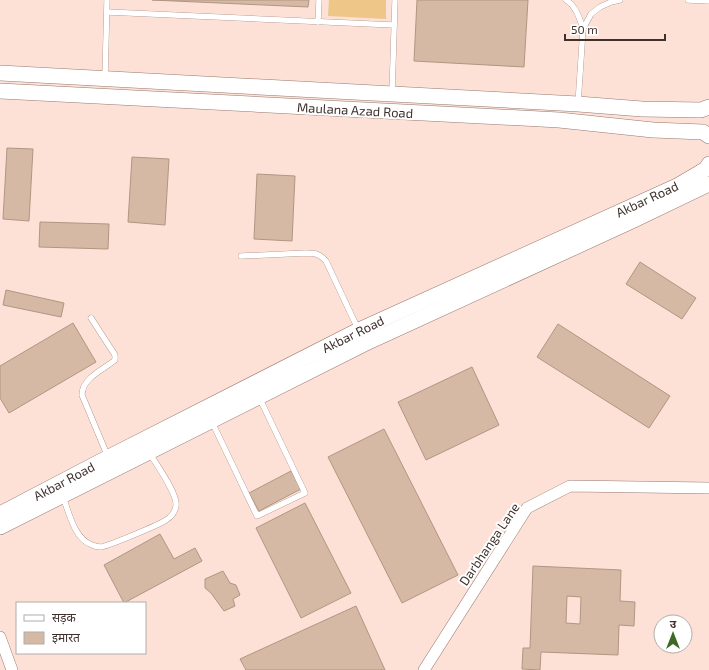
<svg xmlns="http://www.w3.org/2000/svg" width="709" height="670" font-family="'Exo 2','Noto Sans Devanagari',sans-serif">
<rect width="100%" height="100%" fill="#fde0d6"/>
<path fill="#edc688" d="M329,0H386V19L328,16Z"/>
<g fill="#d5b9a4" stroke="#b19682" fill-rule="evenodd">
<path d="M152,0H309L308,7Z"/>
<path d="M417,0H528L524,67L414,61Z"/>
<path d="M7,148L33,149L29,221L3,219Z"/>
<path d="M132,157L169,159L165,225L128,222Z"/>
<path d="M257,174L295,176L292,241L254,239Z"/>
<path d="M40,222L109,224L108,249L39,247Z"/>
<path d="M640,262L696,298L682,319L626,284Z"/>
<path d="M6,290L64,303L61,317L3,305Z"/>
<path d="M73,323L96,362L9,413L0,398V366Z"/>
<path d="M558,324L670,396L649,428L537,357Z"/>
<path d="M472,367L499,425L426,460L398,402Z"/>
<path d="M384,429L458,575L402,603L328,457Z"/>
<path d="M291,471L301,489L259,511L249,493Z"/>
<path d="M305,503L351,593L301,618L256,528Z"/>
<path d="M160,534L174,559L195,548L202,561L124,603L104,565Z"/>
<path d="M533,566L621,570L620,601L635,602L634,626L619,625L618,655L541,652L540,670L522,669L523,648H530ZM567,596L581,597L580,624L566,623Z"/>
<path d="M223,571L230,583L236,585L240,595L233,599L235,606L224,611L211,593L205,588V579Z"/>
<path d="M356,606L385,670H246L240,659Z"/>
</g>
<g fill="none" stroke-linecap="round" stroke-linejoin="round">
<g stroke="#98796e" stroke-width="6">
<g id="service">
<path d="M566,0C576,6 580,19 583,29"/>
<path d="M688,0L709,1"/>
<path d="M107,12L394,25"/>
<path d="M318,22L319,0"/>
<path d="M105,78L107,0"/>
<path d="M392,94L395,0"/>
<path d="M578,104L583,29L591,14L600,7L611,2L620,0"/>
<path d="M241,256L306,253C315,253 320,254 326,261L358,329"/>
<path d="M91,318L115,355V360C103,370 82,378 82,395L108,457"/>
<path d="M212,422L257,516L305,493L259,397"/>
<path d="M63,497C69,512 74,539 92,545C94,546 98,547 101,547C108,546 159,525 166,520C171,517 175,512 176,506C178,494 156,464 149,452"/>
</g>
</g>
<g stroke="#98796e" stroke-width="12">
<g id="minor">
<path d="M0,637L12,670"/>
<path d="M424,670L527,508L570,486L709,488"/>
</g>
</g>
<g stroke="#98796e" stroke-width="16">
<g id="secondary">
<path d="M0,73L578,104L642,109L701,110L709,107"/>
<path d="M0,91L559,120L653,130L703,132L709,136"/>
<path d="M0,514L109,457L359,330L679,185L706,169L709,164"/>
<path d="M0,527L364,344L634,220L709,184"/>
</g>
</g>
<use href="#service" stroke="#fff" stroke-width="5.5"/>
<use href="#minor" stroke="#fff" stroke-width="11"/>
<use href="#secondary" stroke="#fff" stroke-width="15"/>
</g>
<g text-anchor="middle" stroke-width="4" stroke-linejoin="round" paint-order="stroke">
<g font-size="13" fill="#3e312c" stroke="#fff">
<text transform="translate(355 110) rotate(3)" y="5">Maulana Azad Road</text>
<text transform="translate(647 199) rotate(-25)" y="5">Akbar Road</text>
<text transform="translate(353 334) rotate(-26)" y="5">Akbar Road</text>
<text transform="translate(64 481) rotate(-28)" y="5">Akbar Road</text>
<text transform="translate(489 544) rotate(-56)" y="5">Darbhanga Lane</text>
</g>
</g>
<rect x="16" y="602" width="130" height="52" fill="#ffffff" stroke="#b2adab"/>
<rect x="24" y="615" width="20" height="6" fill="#ffffff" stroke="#b2adab"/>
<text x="52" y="622" font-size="12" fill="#3e312c">सड़क</text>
<rect x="24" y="632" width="20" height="12" fill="#d5b9a4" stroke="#b2adab"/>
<text x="52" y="642" font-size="12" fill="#3e312c">इमारत</text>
<g transform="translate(673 634)"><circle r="19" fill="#ffffff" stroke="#b2adab"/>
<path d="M0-3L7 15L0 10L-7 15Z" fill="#3d6826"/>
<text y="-6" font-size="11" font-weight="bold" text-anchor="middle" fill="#3e312c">उ</text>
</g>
<path d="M565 34v6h100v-6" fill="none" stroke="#3e312c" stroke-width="2"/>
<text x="571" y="34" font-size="12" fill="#3e312c" stroke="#ffffff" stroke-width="3" paint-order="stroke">50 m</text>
</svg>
